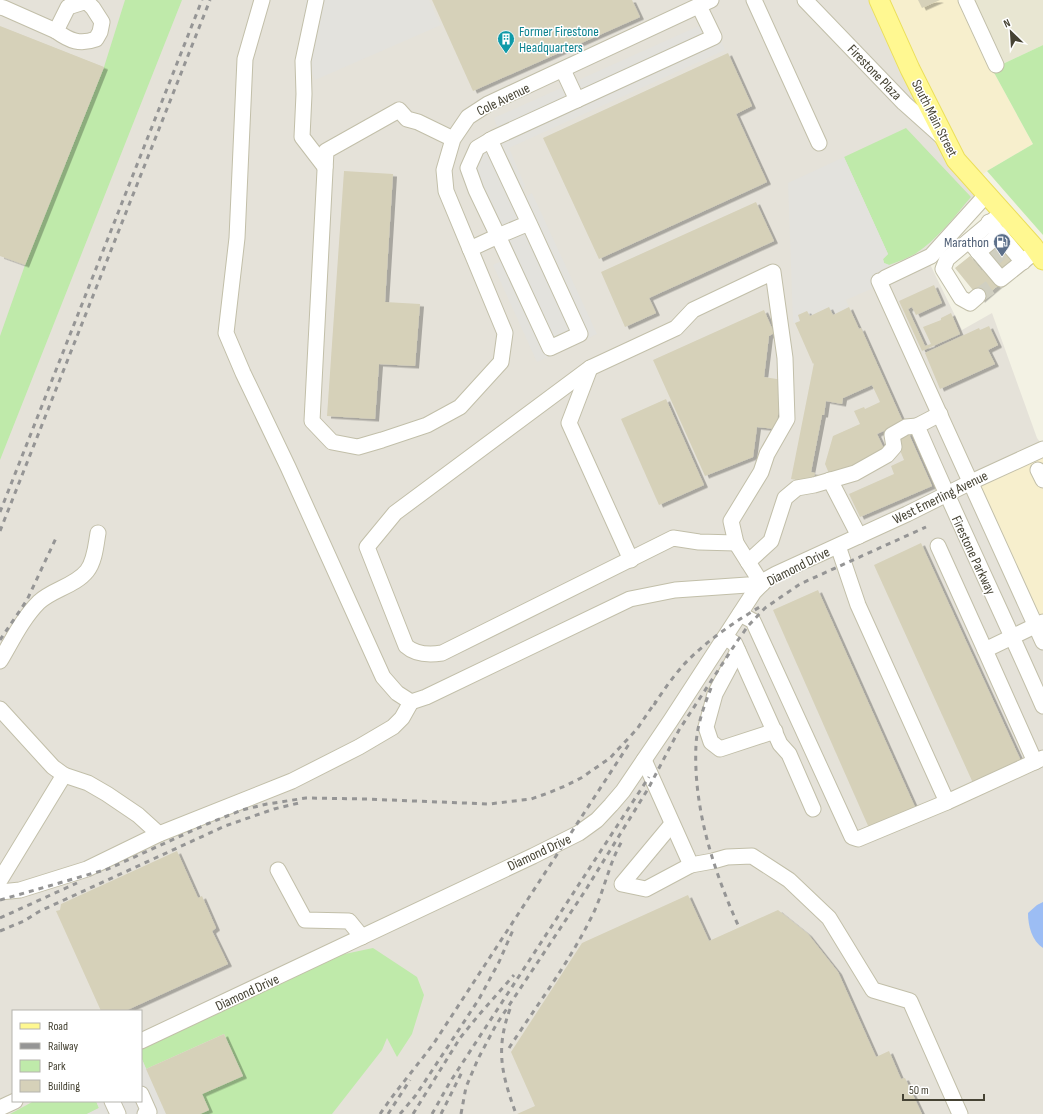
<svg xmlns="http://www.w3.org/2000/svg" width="1043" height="1114" font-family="'Sofia Sans Condensed',sans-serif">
<defs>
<filter id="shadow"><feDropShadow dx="4" dy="2.5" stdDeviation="0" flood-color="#0004"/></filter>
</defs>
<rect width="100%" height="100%" fill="#f3f2e4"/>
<path fill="#e8e6d2" d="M960,0H1043V45L992,69Z"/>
<g fill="#f7efcd">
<path d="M879,0H960L992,69L1033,144L987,171L975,180Z"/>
<path d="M1043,449V622L1036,625L971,482Z"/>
</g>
<path fill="#e5e2d9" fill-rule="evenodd" d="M0,0H879L910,69L987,194L927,258L962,330L992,313L1037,438L1043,446L971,482L1036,625L1043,622V1114H0ZM13,1011H141V1101H13Z"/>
<g fill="#bfeaaa">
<path d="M125,0H182L0,460V336L25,265L104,67Z"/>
<path d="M1043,45V235L987,171L1033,144L992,69Z"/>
<path d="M906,128L971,197C954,217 937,240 915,254C907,258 898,262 889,265L884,263L883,259L888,254L844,157Z"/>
<path d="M373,948L417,977L424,995L412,1034L397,1057L387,1038L382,1050L332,1114H200L209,1110L202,1094L243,1076L224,1034L146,1069L141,1057V1047L340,955Z"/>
<path d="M34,1101H96L99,1108L87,1114H10Z"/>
</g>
<g fill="#e3e2dd">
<path d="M306,0H429L441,25L315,80L299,43Z"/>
<path d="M712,20L725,50L509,148L525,186L520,197L521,199L532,193L597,334L537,362L493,265L504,260L463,168L464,158L467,150L477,140L498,129L494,118Z"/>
<path d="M844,157L888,254L883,259L884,263L889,265L894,276L887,282L846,300L849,307L833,315L810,316L807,311L798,315L800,321L795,323L793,322L788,183Z"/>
<path d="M141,1057L166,1114H87L99,1108L96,1101H141Z"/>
</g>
<path fill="#9cbdf4" d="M1043,902V948C1032,941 1028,926 1028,913L1037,905Z"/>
<g fill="#d6d1b9" filter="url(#shadow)">
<path d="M432,0H632L640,17L473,91Z"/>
<path d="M918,0H940L922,8Z"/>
<path d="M0,26L104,67L25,265L0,256Z"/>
<path d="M728,53L752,106L736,114L767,182L599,259L543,138Z"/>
<path d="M344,171L393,174L385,302L420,304L415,366L379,364L375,419L327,416Z"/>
<path d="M756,202L774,241L649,298L656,313L625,327L601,272Z"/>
<path d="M998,241L1014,261L999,273L983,254Z"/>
<path d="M970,256L982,271L987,267L1001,283L981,300L955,268Z"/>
<path d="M934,285L942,303L916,315L912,307L908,309L925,346L931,344L923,327L941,320V318L951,313L960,334L922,351L899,301Z"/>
<path d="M829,307L833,315L849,307L859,329L861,328L903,422L877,434L885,451L830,476L825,464L833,436L860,424L854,411L864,407L865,409L880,402L872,385L843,398L842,404L826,401L824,415H822L811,472L815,473L813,483L791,479L814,363L813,364L795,323L800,321L798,315L807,311L810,316Z"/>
<path d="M764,310L774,333L769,336L764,377L783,380L776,429L757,427L753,457L705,476L653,360Z"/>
<path d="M989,326L998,345L988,350L995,364L940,389L925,353L979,328L980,330Z"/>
<path d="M666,399L704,485L659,505L621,419Z"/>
<path d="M908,432L932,486L860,517L849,494L894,474L891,466L904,460L895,438Z"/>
<path d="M921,543L1021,761L973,783L874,565Z"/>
<path d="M818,590L915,807L869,828L773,610Z"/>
<path d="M177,851L198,898L202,896L216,928L212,931L228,964L125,1011H101L56,911L60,910L61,904Z"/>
<path d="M688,895L709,941L778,910L808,934L838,972L876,1057L889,1051L901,1079L905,1078L922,1114H517L535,1106L511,1052L582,943Z"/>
<path d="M224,1034L243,1076L202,1094L209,1110L200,1114H166L146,1069Z"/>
</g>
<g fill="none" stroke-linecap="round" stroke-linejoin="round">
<g stroke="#d0cfc1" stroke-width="15" stroke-dasharray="15 8" stroke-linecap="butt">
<path d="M990,262L1005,249"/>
<path d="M978,296L999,281"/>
</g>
<g stroke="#c2bfa9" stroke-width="17">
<g id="minor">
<path d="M85,0L93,8L102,22L100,32L96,39C80,45 70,41 56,31L68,7L87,1"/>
<path d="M262,0L245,59L237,238L226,333L243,373L288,467L383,677L397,693L411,702L426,697L630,599L675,590L762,584L736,543"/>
<path d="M316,0L303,61L304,94L302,137L325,167"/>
<path d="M754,0L819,143"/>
<path d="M805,0L904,103L942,137"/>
<path d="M966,0L996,65"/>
<path d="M0,7L4,8L56,31"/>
<path d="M563,70L577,100"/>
<path d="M453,139L418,122L407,119L399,110L326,151L312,421L332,442L358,447L382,440L427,425L460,407L501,362L505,333L446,191L444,170L453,139L468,117L488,104L711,0"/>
<path d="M490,140L529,223L498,236L550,348L580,334L529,223"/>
<path d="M989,222L1023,262"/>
<path d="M969,241L1001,279L1036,251"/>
<path d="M470,249L498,236L476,190L468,168L477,148L494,138L714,37L699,6"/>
<path d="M978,252L1000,234"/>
<path d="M773,272L785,358L787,419L767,454L761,472L731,521L736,543L699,542L673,538L442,653C429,655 416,655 406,646L367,547L395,513L590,368L676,328L693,310Z"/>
<path d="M885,278L931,256L987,194"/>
<path d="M879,281L1043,642"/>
<path d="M978,296L970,303L961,298L943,269L947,259L1003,212"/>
<path d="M590,368L569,423L631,560"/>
<path d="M940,414L917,426C957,520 1002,612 1043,706"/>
<path d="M1038,470L1043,480"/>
<path d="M830,480L859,536"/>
<path d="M838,546L858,605L947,802L1043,758"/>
<path d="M938,546L985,650"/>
<path d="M748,562L771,541L785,498L797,488L814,485L855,473L887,455L894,447L892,435L906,427L917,426"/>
<path d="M740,614L753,621L852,837L858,839L947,802"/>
<path d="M725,637L735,644L780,744L789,754L813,809"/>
<path d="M738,651L715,694L706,727L711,742L720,749L775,731"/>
<path d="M0,661C12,641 22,619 39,602C53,589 75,586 87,571C95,561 96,544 98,533"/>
<path d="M0,709L53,767L64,775L88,783L107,794L138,815L159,834"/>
<path d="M644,760L691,865L713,861L727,857L752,856L789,880L829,918L873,990L910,1001L960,1114"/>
<path d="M1035,762L985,650L1043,622"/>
<path d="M672,824L622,884L646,889L691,865"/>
<path d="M278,870L305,920L349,921L362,937"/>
<path d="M0,880L64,775"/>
<path d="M0,892L20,890L87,869L159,834L292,781L359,747L393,727L402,718L411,702"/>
<path d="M141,1041L533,856L579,833L597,820L611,805L623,791L671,720L754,592L767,579L776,574L907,514L971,482L1043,449"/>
<path d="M141,1094L149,1112L145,1114"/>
<path d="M112,1101L118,1114"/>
<path d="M0,1108L15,1101"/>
</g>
</g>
<g stroke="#ebdf5b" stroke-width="21">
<path id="major" d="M879,0L910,69L956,160L1033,246L1043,260"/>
</g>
<use href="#minor" stroke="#fff" stroke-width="15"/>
<use href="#major" stroke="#fff891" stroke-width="19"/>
<g stroke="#959595" stroke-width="3" stroke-dasharray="5 5" stroke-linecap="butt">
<path d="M0,512L202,0"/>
<path d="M0,531L210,0"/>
<path d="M0,640L27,600L56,538"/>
<path d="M711,688C704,706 697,725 696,745C693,807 713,869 738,925"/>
<path d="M654,705C666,686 681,665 699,650C718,633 741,618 763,605"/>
<path d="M0,900L108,869L207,824L242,810L267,804L306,798L365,799L489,804L531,799L548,793L565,786L581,778L610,758L637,729L656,701"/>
<path d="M0,918L77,883"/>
<path d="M0,931L24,921L40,911L225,826L274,809L299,803"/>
<path d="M510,1009C495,1050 502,1075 516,1114"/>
<path d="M509,1048C537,1005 568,964 591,918C604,893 608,865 622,841"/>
<path d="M380,1114C397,1089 416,1067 434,1043L631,741"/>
<path d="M388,1114L410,1080"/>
<path d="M400,1114L416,1095L479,999L499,962L513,930"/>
<path d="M413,1114L460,1038L478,1016L514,975"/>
<path d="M432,1114L450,1082L649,777"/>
<path d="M441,1114L462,1072"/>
<path d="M461,1114L466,1087L478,1059L496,1025L585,891L648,789L679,730L738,640L748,626L765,608L800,584L926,527"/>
</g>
</g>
<defs>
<g id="building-pin" transform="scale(0.9)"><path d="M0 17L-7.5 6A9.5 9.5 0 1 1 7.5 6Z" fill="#0f9aa8" stroke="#fff"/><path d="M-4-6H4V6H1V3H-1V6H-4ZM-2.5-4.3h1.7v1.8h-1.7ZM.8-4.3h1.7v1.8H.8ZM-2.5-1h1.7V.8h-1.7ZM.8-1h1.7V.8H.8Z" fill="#fff"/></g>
<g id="fuel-pin" transform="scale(0.9)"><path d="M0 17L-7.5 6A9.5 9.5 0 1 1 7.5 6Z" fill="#5c6f8a" stroke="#fff"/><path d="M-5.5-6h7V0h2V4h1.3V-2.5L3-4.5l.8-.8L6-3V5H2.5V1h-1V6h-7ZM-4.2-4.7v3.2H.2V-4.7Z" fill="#fff"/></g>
</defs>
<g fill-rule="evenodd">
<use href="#building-pin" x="506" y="39"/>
<use href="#fuel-pin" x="1002" y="242"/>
</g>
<g text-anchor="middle" stroke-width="3" stroke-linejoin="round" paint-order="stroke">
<g font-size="14" fill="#0d838f" stroke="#fff" text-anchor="start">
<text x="519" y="36">Former Firestone<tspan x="519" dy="16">Headquarters</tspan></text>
</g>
<g font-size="14" fill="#464334" stroke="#fff">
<text transform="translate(875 72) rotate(46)" y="5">Firestone Plaza</text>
<text transform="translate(503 99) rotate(-26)" y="5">Cole Avenue</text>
<text transform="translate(935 118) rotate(63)" y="5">South Main Street</text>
<text transform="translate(940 497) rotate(-26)" y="5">West Emerling Avenue</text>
<text transform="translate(974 555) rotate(65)" y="5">Firestone Parkway</text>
<text transform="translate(798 566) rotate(-27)" y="5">Diamond Drive</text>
<text transform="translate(539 852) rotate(-25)" y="5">Diamond Drive</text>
<text transform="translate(247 992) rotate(-25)" y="5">Diamond Drive</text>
</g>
<g font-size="14" fill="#4e5e75" stroke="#fff" text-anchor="end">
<text x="989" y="247">Marathon</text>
</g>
</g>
<rect x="12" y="1010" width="130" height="92" fill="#ffffff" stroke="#b5b4ae"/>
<rect x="20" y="1023" width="20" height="6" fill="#fff891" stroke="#b5b4ae"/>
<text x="48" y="1030" font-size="12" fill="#464334">Road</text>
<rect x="20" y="1043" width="20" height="6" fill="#959595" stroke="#b5b4ae"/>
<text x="48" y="1050" font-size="12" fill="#464334">Railway</text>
<rect x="20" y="1060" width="20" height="12" fill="#bfeaaa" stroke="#b5b4ae"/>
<text x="48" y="1070" font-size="12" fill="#464334">Park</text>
<rect x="20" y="1080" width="20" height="12" fill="#d6d1b9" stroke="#b5b4ae"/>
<text x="48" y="1090" font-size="12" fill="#464334">Building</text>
<g transform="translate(1011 32) rotate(335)" stroke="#ffffff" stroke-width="3" paint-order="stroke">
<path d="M0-3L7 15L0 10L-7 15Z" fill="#464334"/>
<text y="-6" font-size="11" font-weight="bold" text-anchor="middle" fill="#464334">N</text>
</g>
<path d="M903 1094v6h81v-6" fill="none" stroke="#464334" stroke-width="2"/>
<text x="909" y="1094" font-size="12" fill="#464334" stroke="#ffffff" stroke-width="3" paint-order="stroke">50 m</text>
</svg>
